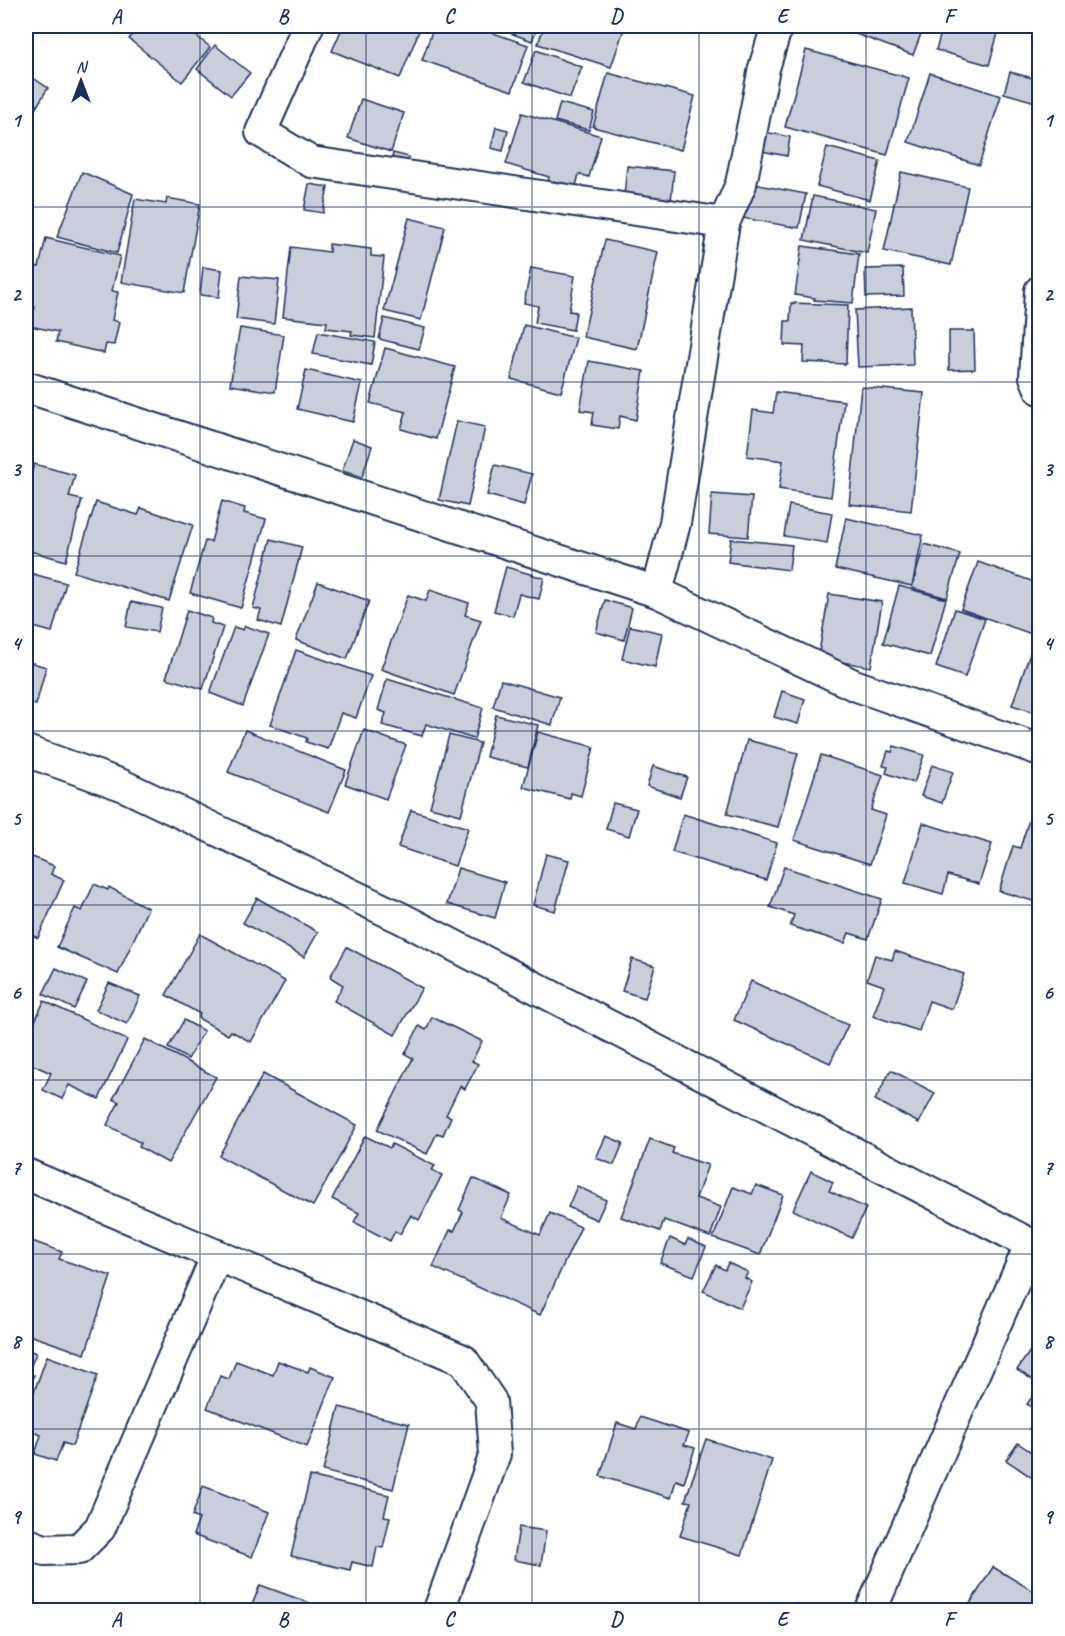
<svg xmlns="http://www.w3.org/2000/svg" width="1065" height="1636" font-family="Caveat,sans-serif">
<rect width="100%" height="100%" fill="#fff"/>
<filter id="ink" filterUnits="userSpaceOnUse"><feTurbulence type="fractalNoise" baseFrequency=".0167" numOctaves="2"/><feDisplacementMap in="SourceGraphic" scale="12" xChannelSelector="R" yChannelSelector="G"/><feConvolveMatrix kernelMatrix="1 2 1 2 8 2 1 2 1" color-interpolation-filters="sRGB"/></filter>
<g filter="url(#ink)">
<g fill="#caceda" stroke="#1b2f5e" stroke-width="1.5">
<path d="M140,26H184L210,47L182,82L129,39Z"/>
<path d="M343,26H421L400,78L332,51Z"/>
<path d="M434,26H473L528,45L512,91L422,60Z"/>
<path d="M491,26H538L532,41Z"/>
<path d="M544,26H625L611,67L538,44Z"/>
<path d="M834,26H924L913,55Z"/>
<path d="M943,26H1000L989,65L936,50Z"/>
<path d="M215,45L250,73L231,96L197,69Z"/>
<path d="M536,50L582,67L570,98L524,82Z"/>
<path d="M806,50L909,78L887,155L785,127Z"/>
<path d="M1010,72L1040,80L1039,103L1004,93Z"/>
<path d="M26,73L48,88L26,124Z"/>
<path d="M608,73L695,96L681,150L593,127Z"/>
<path d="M930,73L1001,96L979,165L908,142Z"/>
<path d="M361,99L404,113L391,152L348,138Z"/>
<path d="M560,103L594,112L589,130L555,121Z"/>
<path d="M522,113L601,136L589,177L579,174L575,190L548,182L549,177L506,164Z"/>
<path d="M496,127L508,130L503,151L491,148Z"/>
<path d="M760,131L790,137L787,156L756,150Z"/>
<path d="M827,147L880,161L870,200L817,186Z"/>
<path d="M393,153L409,157L407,167L391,163Z"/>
<path d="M627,166L674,171L670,211L623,206Z"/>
<path d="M82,172L133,194L117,253L57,237Z"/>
<path d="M901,172L968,187L951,265L884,251Z"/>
<path d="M749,183L806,194L799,228L742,218Z"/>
<path d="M309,184L328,187L323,213L304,210Z"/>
<path d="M813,196L876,209L867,253L804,240Z"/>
<path d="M167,198L200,204L184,293L121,282L135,199L166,204Z"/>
<path d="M409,218L445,227L421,320L384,311Z"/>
<path d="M46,238L120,256L112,291L118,292L112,320L119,322L114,345L106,344L104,353L56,342L58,332L30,326L35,307L26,305V264L39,267Z"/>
<path d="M605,240L658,252L637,349L583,337Z"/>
<path d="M329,244L371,249V256L384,257L375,338L351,335L352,331L326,328L327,322L283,317L291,247L329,252Z"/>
<path d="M802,246L859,254L853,303L814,300L815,298L795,295Z"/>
<path d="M203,267L222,270L219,297L200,295Z"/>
<path d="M531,268L575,276L569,311L576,312L573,330L535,323L538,306L524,303Z"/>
<path d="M903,268L904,296L866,297L865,269Z"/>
<path d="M241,276L279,280L274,324L236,319Z"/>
<path d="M791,303L848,305L846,364L803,362L804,346L784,345L785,321H790Z"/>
<path d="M911,307L913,365L858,367L855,310Z"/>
<path d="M384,318L425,328L419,349L379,339Z"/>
<path d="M524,325L576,338L561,392L511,379Z"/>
<path d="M240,328L284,335L275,392L230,385Z"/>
<path d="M949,331H974L975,369L949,370Z"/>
<path d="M318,332L375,342L371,365L313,354Z"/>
<path d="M385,348L455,367L436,439L401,429L406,412L370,403Z"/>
<path d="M589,361L644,371L636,420L620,416L618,429L592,425L594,412L580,410Z"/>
<path d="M306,370L362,383L353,422L297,409Z"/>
<path d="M861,387L924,393L911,511L849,504Z"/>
<path d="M776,392L844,401L831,497L779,489L783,461L747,456L753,410L773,413Z"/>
<path d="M457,421L485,427L468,506L439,500Z"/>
<path d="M353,439L372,446L362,477L342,471Z"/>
<path d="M34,464L75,475L69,497L82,500L66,561L26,550V485L28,486Z"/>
<path d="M495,465L532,474L524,505L487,495Z"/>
<path d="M712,494L752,497L748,537L709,534Z"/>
<path d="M222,501L245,508L244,513L266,519L241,608L190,593L205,541L211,542Z"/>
<path d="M96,502L138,515L141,508L193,525L169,601L74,572Z"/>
<path d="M789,505L832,513L827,543L784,536Z"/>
<path d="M846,518L923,535L912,586L835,569Z"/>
<path d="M271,539L302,547L281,627L258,620L261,610L253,608Z"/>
<path d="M731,539L792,545L789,570L728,562Z"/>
<path d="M1040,540V564L1032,561Z"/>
<path d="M924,544L960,554L947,598L912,588Z"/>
<path d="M978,562L1040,584V637L961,609Z"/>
<path d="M506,567L544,578L539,599L519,594L513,616L494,611Z"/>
<path d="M26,572L66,583L52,632L26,625Z"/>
<path d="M318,582L369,601L347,659L296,640Z"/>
<path d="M899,586L946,599L930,656L883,643Z"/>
<path d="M430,590L469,603L465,615L481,620L454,695L381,669L408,595L426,601Z"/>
<path d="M829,594L882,602L871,667L818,658Z"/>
<path d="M605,600L632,608L624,640L596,632Z"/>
<path d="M131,602L162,608L157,632L126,627Z"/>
<path d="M955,609L985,619L965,677L936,667Z"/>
<path d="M187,610L212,618L211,623L223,627L203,689L166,678Z"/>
<path d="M245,626L269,634L243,706L210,693L234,627L243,630Z"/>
<path d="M630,626L662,633L655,667L622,659Z"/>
<path d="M1033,645L1040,647V714L1012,705Z"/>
<path d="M296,650L371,676L356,718L341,713L328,749L306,742L307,738L270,725Z"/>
<path d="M26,661L46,667L36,705L26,702Z"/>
<path d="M387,679L483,708L474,739L426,724L422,736L382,725L386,713L378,710Z"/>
<path d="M501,680L560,697L552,725L493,707Z"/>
<path d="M782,691L805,699L798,724L774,717Z"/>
<path d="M496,715L538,725L528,767L486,757Z"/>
<path d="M245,730L346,770L329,812L228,772Z"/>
<path d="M364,730L406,745L386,799L345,784Z"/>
<path d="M538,732L594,747L581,796L571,793L570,799L523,787Z"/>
<path d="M449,735L480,743L461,815L430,807Z"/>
<path d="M747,740L798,753L778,827L727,814Z"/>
<path d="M894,746L924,755L914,783L886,773L888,767L883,766L888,751L892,752Z"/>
<path d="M821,755L883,775L871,810L886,815L870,864L794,840Z"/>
<path d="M932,765L953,772L942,803L921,796Z"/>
<path d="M653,766L687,777L680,797L647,786Z"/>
<path d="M1036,798L1040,799V903L999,891L1013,846L1020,848Z"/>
<path d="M613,803L637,809L629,836L606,829Z"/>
<path d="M411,810L468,828L455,866L398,847Z"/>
<path d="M683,814L777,843L766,880L672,852Z"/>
<path d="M923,823L992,844L979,884L948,875L943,894L905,883Z"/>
<path d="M546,854L569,860L555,911L533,905Z"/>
<path d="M30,856L54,866L51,874L64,880L38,938L26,932V866Z"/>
<path d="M784,867L882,899L868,939L849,933L845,943L790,926L794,915L770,907Z"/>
<path d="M458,868L505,882L495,918L447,904Z"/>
<path d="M94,884L108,890L109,887L148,908L118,974L57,947L75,908L82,911Z"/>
<path d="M257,898L318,932L304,957L243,923Z"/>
<path d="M200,934L285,981L251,1042L231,1031L228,1035L198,1018L200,1014L166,995Z"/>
<path d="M347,947L422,988L395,1035L334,1001L343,985L330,977Z"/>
<path d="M895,951L964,974L952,1009L929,1001L919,1031L873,1016L884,986L867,980L875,955L892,960Z"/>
<path d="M632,959L655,966L645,998L622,991Z"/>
<path d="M56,968L87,982L74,1009L43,994Z"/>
<path d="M751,981L848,1025L830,1063L734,1020Z"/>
<path d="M109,983L140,996L127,1024L96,1010Z"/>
<path d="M44,1001L127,1040L99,1099L69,1085L62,1099L43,1090L51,1073L26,1062V1041Z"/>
<path d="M432,1017L482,1041L472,1061L478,1064L465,1089L460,1086L446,1115L451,1117L443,1135L437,1133L427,1154L377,1130L413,1058L405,1054L419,1026L426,1030Z"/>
<path d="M184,1020L204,1031L188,1059L168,1048Z"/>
<path d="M145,1039L216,1077L168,1163L139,1147L141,1143L107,1125L119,1102L113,1099Z"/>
<path d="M891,1070L935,1093L919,1123L875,1100Z"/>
<path d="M263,1074L357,1125L313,1206L219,1156Z"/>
<path d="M365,1136L390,1148L392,1144L435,1166L432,1170L442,1175L419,1220L411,1215L400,1234L395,1231L390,1241L354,1222L359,1213L332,1199Z"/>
<path d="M606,1136L623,1143L614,1165L596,1158Z"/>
<path d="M650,1139L674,1148L672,1153L708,1165L696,1198L721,1207L710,1237L664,1220L660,1231L621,1217Z"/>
<path d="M811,1171L833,1182L829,1191L866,1208L852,1238L793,1210Z"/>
<path d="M473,1178L511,1195L501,1218L540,1235L550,1213L581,1227L540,1315L433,1267L450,1230L454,1231L463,1212L459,1210Z"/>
<path d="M756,1185L783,1195L760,1255L713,1238L733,1187L752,1194Z"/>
<path d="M577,1186L606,1200L597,1220L568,1207Z"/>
<path d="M670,1238L685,1245L688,1239L706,1247L694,1276L660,1263Z"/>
<path d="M32,1241L62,1252L59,1259L111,1276L85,1354L26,1334V1261Z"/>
<path d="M728,1263L748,1272L745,1278L752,1282L740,1308L703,1291L716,1265L725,1270Z"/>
<path d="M1032,1348L1040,1353L1038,1383L1017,1370Z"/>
<path d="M26,1349L36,1353L28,1373L34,1375L26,1398Z"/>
<path d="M47,1356L98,1375L72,1446L63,1443L56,1461L35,1454L41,1435L26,1429V1414Z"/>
<path d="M236,1361L273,1375L278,1361L308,1372L310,1367L335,1377L307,1447L207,1408L220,1376L229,1379Z"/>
<path d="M1040,1386V1413L1027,1404Z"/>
<path d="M339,1407L409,1424L393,1489L323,1471Z"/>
<path d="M1040,1414V1437L1029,1429Z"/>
<path d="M640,1417L689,1433L684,1445L695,1448L684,1483L676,1480L671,1498L600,1476L617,1423L636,1429Z"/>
<path d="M706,1439L772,1460L742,1555L680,1536L691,1502L685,1501Z"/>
<path d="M1018,1443L1040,1458V1483L1006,1460Z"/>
<path d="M310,1476L389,1495L384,1516L390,1517L383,1548L377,1547L373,1567L352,1562L350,1570L291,1556Z"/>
<path d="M203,1486L269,1512L252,1557L193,1535L199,1519L192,1516Z"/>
<path d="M519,1527L546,1531L541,1565L514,1560Z"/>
<path d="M993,1567L1040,1595V1610H966Z"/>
<path d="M260,1585L329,1610H250Z"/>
<path d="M796,1604L815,1610H793Z"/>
</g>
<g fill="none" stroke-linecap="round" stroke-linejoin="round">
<g stroke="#1b2f5e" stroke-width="34">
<g id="minor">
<path d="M308,26L261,132L311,162L724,223"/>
<path d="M1040,291L1035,377L1040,389"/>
<path d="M26,387L657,592L854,685L1040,750"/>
<path d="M657,592L675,523L724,223L741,184L764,68L777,26"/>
<path d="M26,751L122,785L401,918L1040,1249"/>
<path d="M26,1174L463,1360L491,1401L495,1454L439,1610"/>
<path d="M26,1543L44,1550L79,1549L100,1528L217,1255"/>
<path d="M871,1610L1031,1243"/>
</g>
</g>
<use href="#minor" stroke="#fff" stroke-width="30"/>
</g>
</g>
<path fill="none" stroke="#1b2f5e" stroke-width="1.5" stroke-opacity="0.55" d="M200,26V1610M366,26V1610M532,26V1610M699,26V1610M866,26V1610M26,207H1040M26,382H1040M26,556H1040M26,731H1040M26,905H1040M26,1080H1040M26,1254H1040M26,1429H1040"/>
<rect width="1065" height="1636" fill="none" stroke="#fff" stroke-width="66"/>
<g transform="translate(81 81)" stroke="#ffffff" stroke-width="4.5" paint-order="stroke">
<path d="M0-4.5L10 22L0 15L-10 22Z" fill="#1b2f5e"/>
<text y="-9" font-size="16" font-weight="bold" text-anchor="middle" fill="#1b2f5e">N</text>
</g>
<rect x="33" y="33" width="999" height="1570" fill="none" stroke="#1b2f5e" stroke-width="2"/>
<g font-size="20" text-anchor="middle" font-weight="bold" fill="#1b2f5e">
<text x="116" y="23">A</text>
<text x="283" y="23">B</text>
<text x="449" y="23">C</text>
<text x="616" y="23">D</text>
<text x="782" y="23">E</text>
<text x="949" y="23">F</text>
<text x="16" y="127">1</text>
<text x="1048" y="127">1</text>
<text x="16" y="301">2</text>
<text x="1048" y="301">2</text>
<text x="16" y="476">3</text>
<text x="1048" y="476">3</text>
<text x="16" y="650">4</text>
<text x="1048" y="650">4</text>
<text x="16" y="825">5</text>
<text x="1048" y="825">5</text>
<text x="16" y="999">6</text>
<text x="1048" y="999">6</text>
<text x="16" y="1174">7</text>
<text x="1048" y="1174">7</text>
<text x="16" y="1348">8</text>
<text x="1048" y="1348">8</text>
<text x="16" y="1523">9</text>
<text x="1048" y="1523">9</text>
<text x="116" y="1626">A</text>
<text x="283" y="1626">B</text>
<text x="449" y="1626">C</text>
<text x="616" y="1626">D</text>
<text x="782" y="1626">E</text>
<text x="949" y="1626">F</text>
</g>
</svg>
